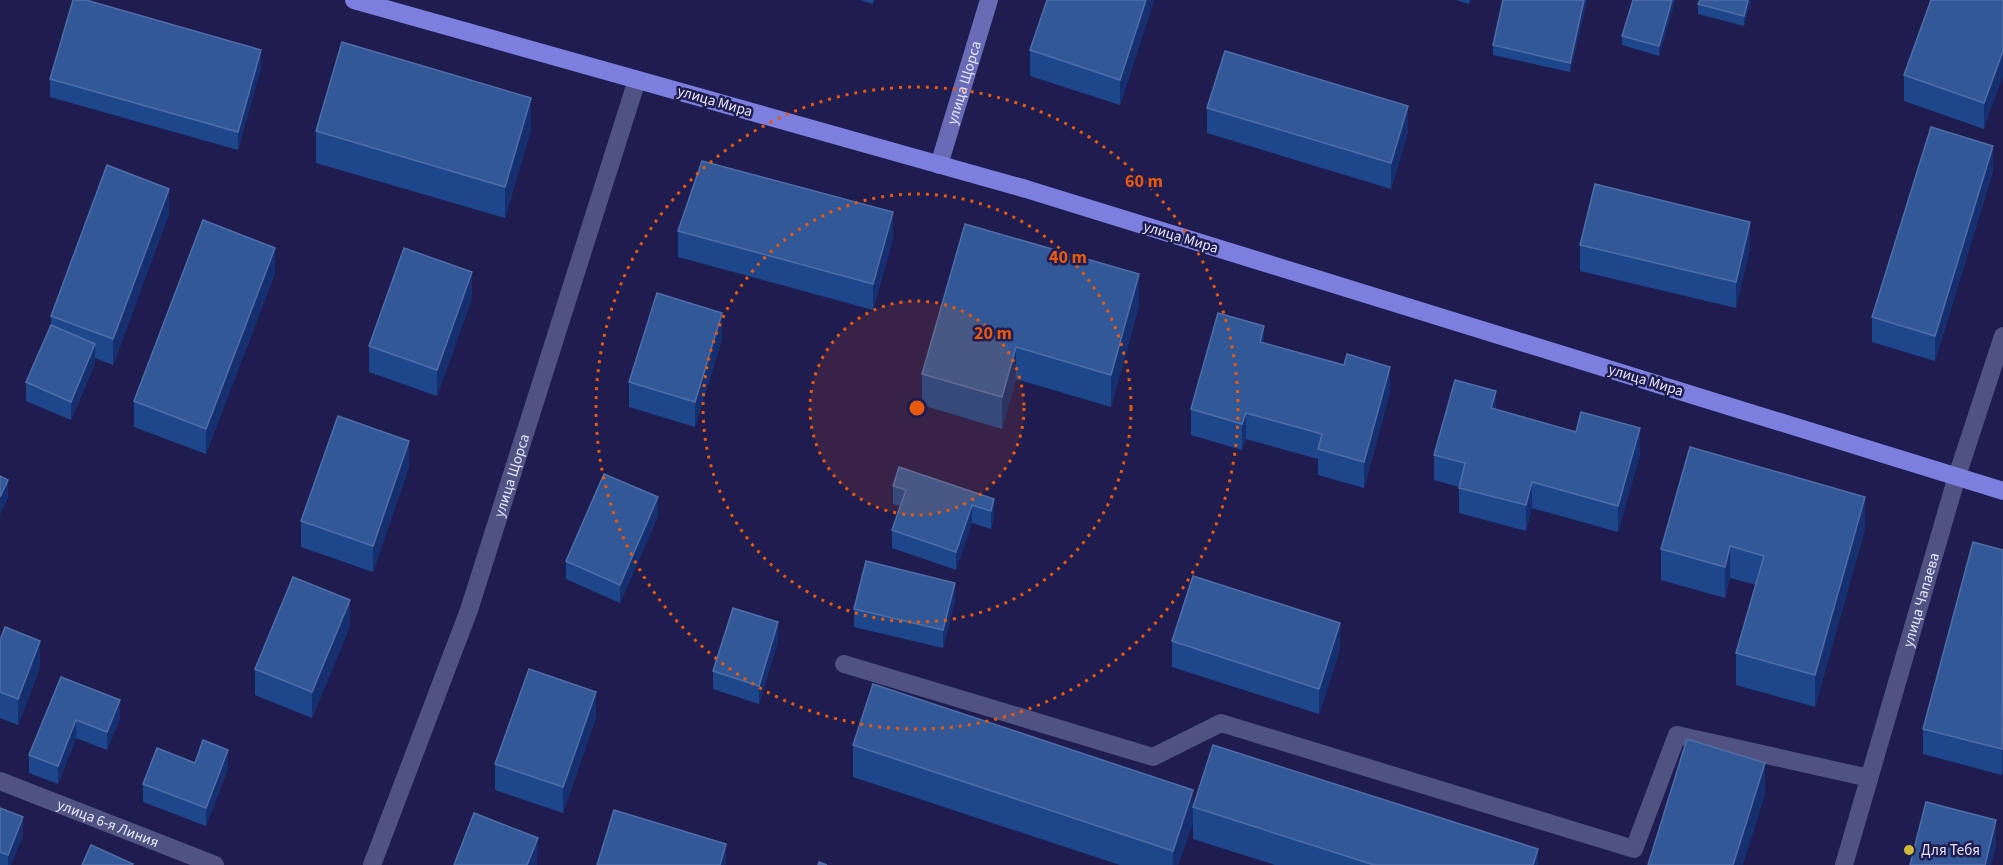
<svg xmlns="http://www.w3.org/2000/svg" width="2003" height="865" font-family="'Source Sans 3',sans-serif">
<rect width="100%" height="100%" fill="#1f1c50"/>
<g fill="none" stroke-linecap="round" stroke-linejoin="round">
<g stroke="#505381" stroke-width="18">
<path d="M844,664L1153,757L1221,723L1634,849L1677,735L1869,778"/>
<path id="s1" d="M0,781L215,865"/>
<path id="s2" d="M372,865L469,610L637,80"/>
<path id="s3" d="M1844,865L1957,476L2003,336"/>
</g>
<path stroke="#696cb5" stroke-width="18" id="s4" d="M939,165L989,0"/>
<path stroke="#7c7fdd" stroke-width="18" d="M354,0L1026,189L2003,491"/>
</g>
<g fill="#1e478b">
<path d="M860,0H874L873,4Z"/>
<path d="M1047,0H1154L1120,105L1030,76V50Z"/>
<path d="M1456,0H1470L1469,4Z"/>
<path d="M1503,0H1587L1570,72L1493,55V45Z"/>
<path d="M1633,0H1675L1659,56L1622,45V36Z"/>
<path d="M1700,0H1751L1744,26L1698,14V4Z"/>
<path d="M2003,0L1984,129L1904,101V75Z"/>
<path d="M261,68L238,150L50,97V79Z"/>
<path d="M1207,108L1408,132L1391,189L1207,133Z"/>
<path d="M531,130L505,218L316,163V131Z"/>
<path d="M1993,171L1935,361L1872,342V317Z"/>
<path d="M169,214L113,365L95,358V363L71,420L26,401V382L51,325V316Z"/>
<path d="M678,231L893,238L873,310L678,257Z"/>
<path d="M1580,245L1750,248L1736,308L1580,271Z"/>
<path d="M275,273L206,454L134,427V401Z"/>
<path d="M472,298L437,396L369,372V346Z"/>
<path d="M1139,306L1111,407L1016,379L1002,429L922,405V374Z"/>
<path d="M722,339L695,427L629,407V382Z"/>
<path d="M1264,343L1390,392L1364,488L1318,475V459L1246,439L1242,450L1191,435V409Z"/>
<path d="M1496,410L1640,454L1618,532L1532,508L1526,531L1459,513V487L1434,480V455Z"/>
<path d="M409,467L373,572L301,547V521Z"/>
<path d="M893,486L994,499V517L991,529L972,523L956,570L892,548V530L900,506L893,504Z"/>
<path d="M658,516L620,603L566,579V561Z"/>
<path d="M1865,529L1815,707L1736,685V653L1756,585L1730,578L1725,598L1661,580V549Z"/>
<path d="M2003,550L2002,775L1923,754V729Z"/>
<path d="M955,601L943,648L854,627V609Z"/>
<path d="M350,626L312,718L255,695V669Z"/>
<path d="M0,640L40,667L18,725L0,718Z"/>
<path d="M778,641L759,704L713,689V671Z"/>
<path d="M1172,641L1340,649L1319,714L1172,667Z"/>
<path d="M61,677L120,718L107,750L76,738L58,784L29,773V755Z"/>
<path d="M596,717L563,813L495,790V764Z"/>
<path d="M853,745L1193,822L1178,865H1120L853,777Z"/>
<path d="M195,763L228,768L206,826L143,802V784Z"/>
<path d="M1193,807L1538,865H1275L1193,839Z"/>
<path d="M0,808L23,835L11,865H0Z"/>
</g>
<g fill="#152f6f">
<path d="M1146,0H1154L1120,105V80Z"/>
<path d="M1584,0H1587L1570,72V63Z"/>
<path d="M1672,0H1675L1659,56V46Z"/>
<path d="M1748,0H1751L1744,26V16Z"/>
<path d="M261,50V68L238,150V132Z"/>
<path d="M2003,51V76L1984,129V103Z"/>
<path d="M531,98V130L505,218V187Z"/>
<path d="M1408,106V132L1391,189V163Z"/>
<path d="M1993,146V171L1935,361V336Z"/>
<path d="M169,189V214L113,365V339Z"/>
<path d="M893,212V238L873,310V284Z"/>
<path d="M1750,222V248L1736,308V282Z"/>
<path d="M275,248V273L206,454V429Z"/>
<path d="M472,272V298L437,396V370Z"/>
<path d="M1139,274V306L1111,407V375Z"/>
<path d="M722,313V339L695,427V402Z"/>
<path d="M1264,326V352L1260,342Z"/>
<path d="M95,344V363L71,420V402Z"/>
<path d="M1016,347V379L1002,429V397Z"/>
<path d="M1390,367V392L1364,488V462Z"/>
<path d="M1496,391V417L1491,408Z"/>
<path d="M1246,413V439L1242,450V424Z"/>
<path d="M1640,428V454L1618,532V506Z"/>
<path d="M409,441V467L373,572V546Z"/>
<path d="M8,480V498L0,515V497Z"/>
<path d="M1532,482V508L1526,531V505Z"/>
<path d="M658,497V516L620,603V585Z"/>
<path d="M1865,497V529L1815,707V675Z"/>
<path d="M994,499V517L991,529V511Z"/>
<path d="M972,505V523L956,570V552Z"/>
<path d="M1730,546V578L1725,598V567Z"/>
<path d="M955,583V601L943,648V630Z"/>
<path d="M350,600V626L312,718V692Z"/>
<path d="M778,622V641L759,704V686Z"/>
<path d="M1340,623V649L1319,714V689Z"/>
<path d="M40,641V667L18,725V699Z"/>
<path d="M596,692V717L563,813V787Z"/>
<path d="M120,700V718L107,750V732Z"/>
<path d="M76,720V738L58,784V766Z"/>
<path d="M2003,747V773L2002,775V749Z"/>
<path d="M228,750V768L206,826V808Z"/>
<path d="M1765,763V795L1743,865H1733Z"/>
<path d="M1193,790V822L1178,865H1173V851Z"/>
<path d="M23,817V835L11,865H8V855Z"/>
<path d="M1996,820V846L1991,865H1985Z"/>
<path d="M538,838L537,865H527Z"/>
<path d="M726,844V865H720Z"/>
<path d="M1538,849V865H1533Z"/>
</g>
<g fill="#335897" stroke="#4f6ea7" stroke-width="1.5">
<path d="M73,0H86L261,50L238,132L50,79Z"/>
<path d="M1047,0H1146L1120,80L1030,50Z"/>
<path d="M1503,0H1584L1570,63L1493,45Z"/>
<path d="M1633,0H1672L1659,46L1622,36Z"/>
<path d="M1700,0H1748L1744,16L1698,4Z"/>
<path d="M1931,0H2003V51L1984,103L1904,75Z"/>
<path d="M342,42L531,98L505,187L316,131Z"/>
<path d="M1225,51L1408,106L1391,163L1207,108Z"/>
<path d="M1931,127L1993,146L1935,336L1872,317Z"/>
<path d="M702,161L893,212L873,284L678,231Z"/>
<path d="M107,165L169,189L113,339L51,316Z"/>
<path d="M1595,184L1750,222L1736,282L1580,245Z"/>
<path d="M203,220L275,248L206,429L134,401Z"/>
<path d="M965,224L1139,274L1111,375L1016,347L1002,397L922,374Z"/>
<path d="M404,248L472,272L437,370L369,346Z"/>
<path d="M657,293L722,313L695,402L629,382Z"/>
<path d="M1218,313L1264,326L1260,342L1344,365L1347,354L1390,367L1364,462L1318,449L1322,434L1246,413L1242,424L1191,409Z"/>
<path d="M51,325L95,344L71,402L26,382Z"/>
<path d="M1455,380L1496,391L1491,408L1576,432L1581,412L1640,428L1618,506L1532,482L1526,505L1459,488L1465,463L1434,455Z"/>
<path d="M338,416L409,441L373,546L301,521Z"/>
<path d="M1690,447L1865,497L1815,675L1736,653L1764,556L1730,546L1725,567L1661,549Z"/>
<path d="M899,467L994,499L991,511L972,505L956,552L892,530L906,490L893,486Z"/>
<path d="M604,474L658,497L620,585L566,561Z"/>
<path d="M0,476L8,480L0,497Z"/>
<path d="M1973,542L2003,550L2002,749L1923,729Z"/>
<path d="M866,561L955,583L943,630L854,609Z"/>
<path d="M1193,576L1340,623L1319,689L1172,641Z"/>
<path d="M293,577L350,600L312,692L255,669Z"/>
<path d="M733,608L778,622L759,686L713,671Z"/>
<path d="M5,627L40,641L18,699L0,692V640Z"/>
<path d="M529,669L596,692L563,787L495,764Z"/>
<path d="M61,677L120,700L107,732L76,720L58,766L29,755Z"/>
<path d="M873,684L1193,790L1173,851L853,745Z"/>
<path d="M1687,739L1765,763L1733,865H1648Z"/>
<path d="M203,740L228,750L206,808L143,784L157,748L195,763Z"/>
<path d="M1213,745L1538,849L1533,865H1374L1193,807Z"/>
<path d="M1926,802L1996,820L1985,865H1910Z"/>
<path d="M0,808L23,817L8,855L0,852Z"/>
<path d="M614,810L726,844L720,865H597Z"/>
<path d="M474,813L538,838L527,865H454Z"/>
<path d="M91,845L133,864L132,865H82Z"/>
<path d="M819,862L827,865H818Z"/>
</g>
<circle cx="917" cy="408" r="107" fill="#e8590c" fill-opacity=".12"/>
<g fill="none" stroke="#e8590c" stroke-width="3" stroke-dasharray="3 6">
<circle cx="917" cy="408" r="107"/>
<circle cx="917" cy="408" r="214"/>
<circle cx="917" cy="408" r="321"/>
</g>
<circle fill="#cdb938" stroke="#1f1c50" stroke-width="2" cx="1909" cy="850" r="6"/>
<g text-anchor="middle" stroke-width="5" stroke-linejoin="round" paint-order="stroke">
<g font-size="15" fill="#e3e6fa" stroke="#1f1c50">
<text dy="5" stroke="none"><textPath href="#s4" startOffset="86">улица Щорса</textPath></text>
<text transform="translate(715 101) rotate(16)" y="5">улица Мира</text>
<text transform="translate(1181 237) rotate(17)" y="5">улица Мира</text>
<text transform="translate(1646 380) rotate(17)" y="5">улица Мира</text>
<text dy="5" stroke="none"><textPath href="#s2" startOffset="414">улица Щорса</textPath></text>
<text dy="5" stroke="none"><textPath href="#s3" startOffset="276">улица Чапаева</textPath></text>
<text dy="5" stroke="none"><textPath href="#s1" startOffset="116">улица 6-я Линия</textPath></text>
</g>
<g font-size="15" fill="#e3e6fa" stroke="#1f1c50" text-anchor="start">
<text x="1921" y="855">Для Тебя</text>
</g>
</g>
<circle cx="917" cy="408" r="9" fill="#e8590c" stroke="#1f1c50" stroke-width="3"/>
<g font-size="18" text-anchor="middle" font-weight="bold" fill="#e8590c" stroke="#1f1c50" stroke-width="5" stroke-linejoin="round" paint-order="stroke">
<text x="1144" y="187">60 m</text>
<text x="1068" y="263">40 m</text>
<text x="993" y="339">20 m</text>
</g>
</svg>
